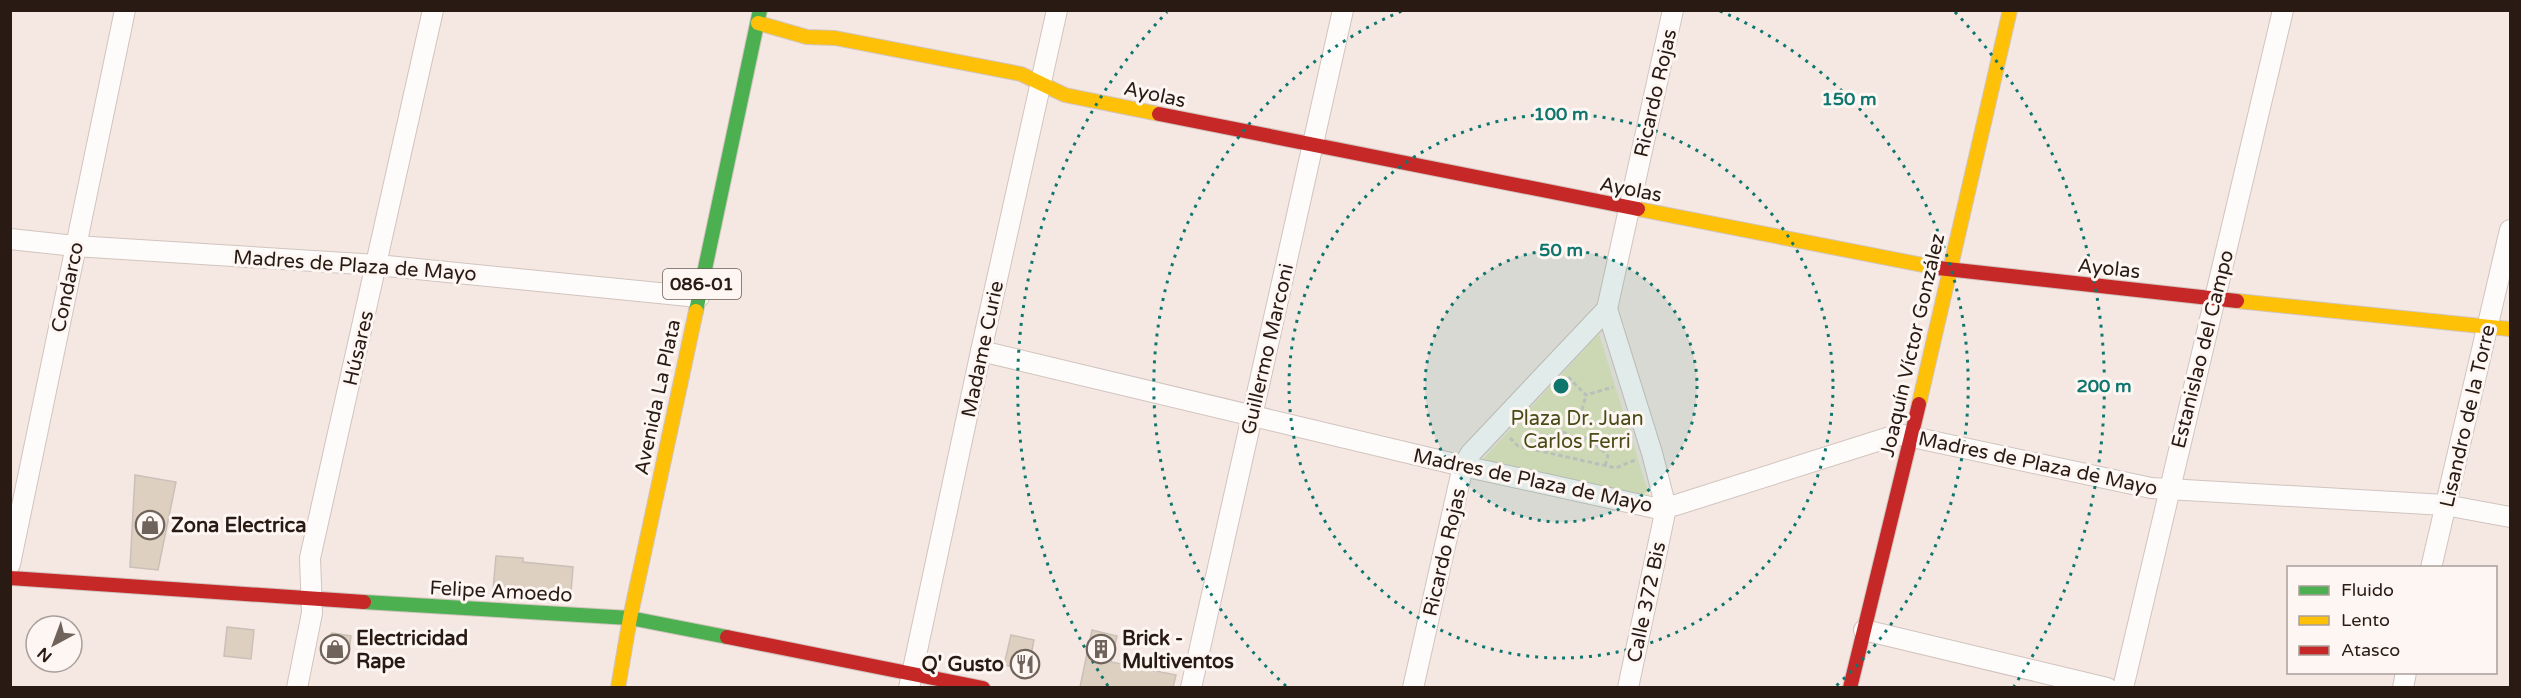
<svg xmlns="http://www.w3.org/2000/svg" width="2521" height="698" font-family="'Varela Round',sans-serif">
<rect width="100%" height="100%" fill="#f5e8e2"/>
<path fill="#e6e6bd" d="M1599,334L1650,498L1482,460Z"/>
<g fill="#ddd0c0" stroke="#cac0b8" stroke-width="1.5">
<path d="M135,475L176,482L158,570L130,567Z"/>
<path d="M496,556L523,558V562L573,567L571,593L521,589V592L493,590Z"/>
<path d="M227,627L254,630L251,659L224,656Z"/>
<path d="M1092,630L1117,636L1111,662L1176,675L1173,687H1080Z"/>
<path d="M332,633L351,636L348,659L321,655L322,643Z"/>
<path d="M1011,635L1034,640L1028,670L1004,665Z"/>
</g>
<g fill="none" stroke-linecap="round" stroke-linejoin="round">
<g stroke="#d1c4be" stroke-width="22">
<g id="street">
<path d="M10,239L75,246L377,265L699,297"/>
<path d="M1607,309L1652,453L1666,508L1628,688"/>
<path d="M981,351L1463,466L1655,508L1676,505L1893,436L1903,435L2151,488L2445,505L2510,517"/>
<path d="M10,564L125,10"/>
<path d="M2431,568L2510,230"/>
<path d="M1864,630L2107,688"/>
<path d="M297,688L312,613L310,558L433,10"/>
<path d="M909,688L981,351L1057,10"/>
<path d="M1191,688L1343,10"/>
<path d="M1413,688L1463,466L1471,453L1607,309L1673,10"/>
<path d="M2123,688L2283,10"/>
<path d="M2403,688L2406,672"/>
</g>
</g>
<g stroke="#d1c4be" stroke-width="16">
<g id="fast">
<path d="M696,311L760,10"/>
<path d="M364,602L630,618L727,637"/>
</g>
</g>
<g stroke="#d1c4be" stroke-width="16">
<g id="slow">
<path d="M758,23L807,37L835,38L1021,74L1065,95L1159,114"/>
<path d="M1638,209L1938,268"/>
<path d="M2237,301L2510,329"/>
<path d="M1919,404L2010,10"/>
<path d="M618,688L630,618L696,311"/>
</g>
</g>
<g stroke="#d1c4be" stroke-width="16">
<g id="jam">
<path d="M1159,114L1638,209"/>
<path d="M1938,268L2237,301"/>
<path d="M10,578L364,602"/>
<path d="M727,637L983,688"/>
<path d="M1850,688L1919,404"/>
</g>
</g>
<g stroke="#cfcbc8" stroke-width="3" stroke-dasharray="4.5 3" stroke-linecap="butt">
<path d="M1568,377L1586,395L1613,387"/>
<path d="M1582,410L1586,395"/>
<path d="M1510,438L1518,446L1616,468L1637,459"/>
<path d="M1535,450L1537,439L1563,432L1576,439L1589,438L1608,456L1605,466"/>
</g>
<use href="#street" stroke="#fefcfb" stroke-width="20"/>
<use href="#fast" stroke="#4caf50" stroke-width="14"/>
<use href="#slow" stroke="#ffc107" stroke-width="14"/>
<use href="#jam" stroke="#c62828" stroke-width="14"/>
</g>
<circle cx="1561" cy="386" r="136" fill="#0f766e" fill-opacity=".12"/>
<g fill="none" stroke="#0f766e" stroke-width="3" stroke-dasharray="3 6">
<circle cx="1561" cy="386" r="136"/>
<circle cx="1561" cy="386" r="272"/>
<path d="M1286 686A407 407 0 0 1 1402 11M1720 11A407 407 0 0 1 1836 686"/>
<path d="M1108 686A543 543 0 0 1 1167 12M1955 12A543 543 0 0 1 2014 686"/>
</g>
<defs>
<g id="shop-ring" transform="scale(1.5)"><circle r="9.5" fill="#fef6f2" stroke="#70635c" stroke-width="1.5"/><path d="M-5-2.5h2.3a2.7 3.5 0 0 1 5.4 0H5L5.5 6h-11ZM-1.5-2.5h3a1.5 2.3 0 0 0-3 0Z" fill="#70635c"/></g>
<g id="building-ring" transform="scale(1.5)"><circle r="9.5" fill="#fef6f2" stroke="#70635c" stroke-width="1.5"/><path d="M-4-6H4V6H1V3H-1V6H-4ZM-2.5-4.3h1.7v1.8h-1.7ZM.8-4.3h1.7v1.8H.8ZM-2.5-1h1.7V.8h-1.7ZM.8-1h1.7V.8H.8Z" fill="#70635c"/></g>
<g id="restaurant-ring" transform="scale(1.5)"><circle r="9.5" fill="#fef6f2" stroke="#70635c" stroke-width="1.5"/><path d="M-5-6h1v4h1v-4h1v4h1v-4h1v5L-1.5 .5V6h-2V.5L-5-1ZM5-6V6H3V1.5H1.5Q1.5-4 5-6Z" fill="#70635c"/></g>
</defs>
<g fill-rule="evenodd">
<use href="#shop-ring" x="150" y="525"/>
<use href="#shop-ring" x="335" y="649"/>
<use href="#building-ring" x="1101" y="649"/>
<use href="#restaurant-ring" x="1025" y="664"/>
</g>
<g text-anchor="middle" stroke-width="6" stroke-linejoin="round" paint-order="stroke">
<rect fill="#fef6f2" stroke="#695d57" stroke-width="1.5" x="663" y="269" width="78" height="30" rx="4.5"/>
<g font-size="18" font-weight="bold" fill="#291b14">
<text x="702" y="290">086-01</text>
</g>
<g font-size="20" fill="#291b14" stroke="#fef6f2">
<text transform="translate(1655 93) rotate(-77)" y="7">Ricardo Rojas</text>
<text transform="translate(1155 94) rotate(12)" y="7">Ayolas</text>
<text transform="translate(1631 189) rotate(11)" y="7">Ayolas</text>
<text transform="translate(355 265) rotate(4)" y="7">Madres de Plaza de Mayo</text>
<text transform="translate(2109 268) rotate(6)" y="7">Ayolas</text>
<text transform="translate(67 287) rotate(-78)" y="7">Condarco</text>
<text transform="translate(1912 345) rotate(-77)" y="7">Joaquín Víctor González</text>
<text transform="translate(358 348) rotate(-77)" y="7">Húsares</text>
<text transform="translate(982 349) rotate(-78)" y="7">Madame Curie</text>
<text transform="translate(1267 349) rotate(-77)" y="7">Guillermo Marconi</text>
<text transform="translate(2202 349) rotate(-76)" y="7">Estanislao del Campo</text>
<text transform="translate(657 397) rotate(-78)" y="7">Avenida La Plata</text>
<text transform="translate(2467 416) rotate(-77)" y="7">Lisandro de la Torre</text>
<text transform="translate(2038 463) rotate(12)" y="7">Madres de Plaza de Mayo</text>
<text transform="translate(1533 480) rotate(12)" y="7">Madres de Plaza de Mayo</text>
<text transform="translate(1444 552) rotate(-77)" y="7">Ricardo Rojas</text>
<text transform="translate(501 591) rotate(3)" y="7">Felipe Amoedo</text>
<text transform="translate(1646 602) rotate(-78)" y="7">Calle 372 Bis</text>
</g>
<g font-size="20" fill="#474c16" stroke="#fef6f2">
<text x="1577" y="425">Plaza Dr. Juan<tspan x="1577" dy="23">Carlos Ferri</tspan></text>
</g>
<g font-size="20" font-weight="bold" fill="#291b14" stroke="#fef6f2" text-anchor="start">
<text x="171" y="532">Zona Electrica</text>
<text x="356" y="645">Electricidad<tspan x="356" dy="23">Rape</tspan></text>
<text x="1122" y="645">Brick -<tspan x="1122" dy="23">Multiventos</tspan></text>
<text x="1004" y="671" text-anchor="end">Q' Gusto</text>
</g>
</g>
<circle cx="1561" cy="386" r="9" fill="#0f766e" stroke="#fef6f2" stroke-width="3"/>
<g font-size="18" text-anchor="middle" font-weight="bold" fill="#0f766e" stroke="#fef6f2" stroke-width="6" stroke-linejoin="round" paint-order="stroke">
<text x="1849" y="105">150 m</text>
<text x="1561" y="120">100 m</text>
<text x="1561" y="256">50 m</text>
<text x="2104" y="392">200 m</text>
</g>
<rect width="2521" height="698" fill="none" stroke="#291b14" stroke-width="24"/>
<rect x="2287" y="566" width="210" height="108" fill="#fef6f2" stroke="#a99e99" stroke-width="1.5"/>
<rect x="2299" y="586" width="30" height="9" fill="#4caf50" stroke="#a99e99" stroke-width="1.5"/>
<text x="2341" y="596" font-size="18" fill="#291b14">Fluido</text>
<rect x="2299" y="616" width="30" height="9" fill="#ffc107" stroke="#a99e99" stroke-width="1.5"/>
<text x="2341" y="626" font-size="18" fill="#291b14">Lento</text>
<rect x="2299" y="646" width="30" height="9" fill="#c62828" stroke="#a99e99" stroke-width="1.5"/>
<text x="2341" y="656" font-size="18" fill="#291b14">Atasco</text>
<g transform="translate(54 644) rotate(221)"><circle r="28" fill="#fef6f2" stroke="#a99e99" stroke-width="1.5"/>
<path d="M0-4.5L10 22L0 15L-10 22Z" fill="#70635c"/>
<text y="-9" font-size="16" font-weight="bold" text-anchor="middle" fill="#291b14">N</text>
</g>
</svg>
